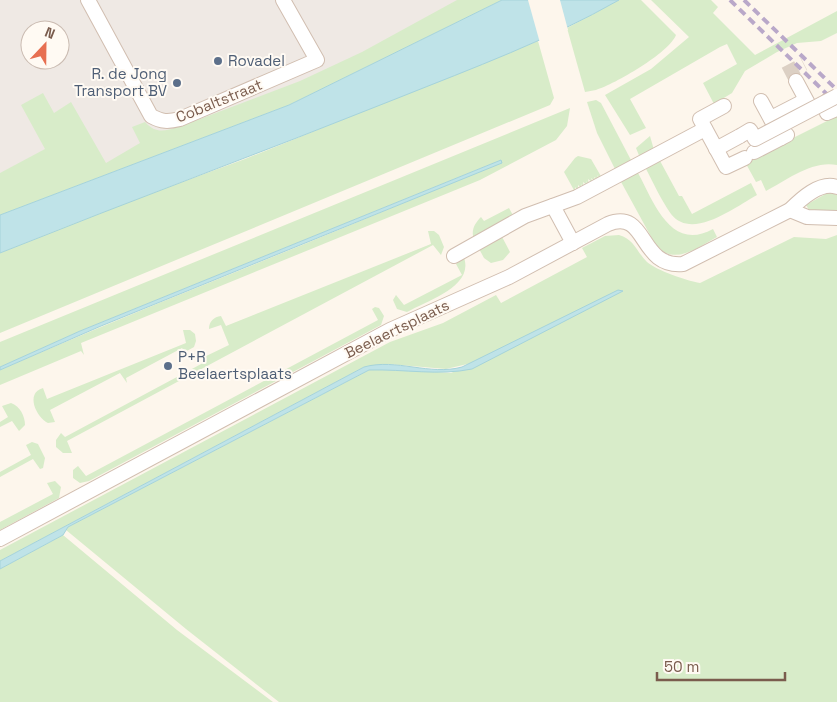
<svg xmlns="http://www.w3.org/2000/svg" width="837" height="702" font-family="'Space Grotesk',sans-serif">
<rect width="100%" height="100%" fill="#fdf6ec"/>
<path fill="#efe9e4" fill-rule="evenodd" d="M0,0H490L239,116L0,215ZM30,30H60V60H30Z"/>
<g fill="#d8ecc9">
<path d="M457,0H502L289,105L0,215V173L45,149L21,105L43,93L54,113L71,102L106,163L140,143L132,127L145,122C156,134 164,131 179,127L300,81L362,52Z"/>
<path d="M619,0H641L676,35C669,53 615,84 596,90C592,91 589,91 585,92L567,28Z"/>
<path d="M651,0H711L718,7L713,13L755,55L837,11V33L821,41L797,43L777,52L745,71L732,93L714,104L703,83L737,64L727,44L720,47L630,99L646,128L630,135L605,95L651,69L689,37Z"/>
<path d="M538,41L554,98L550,105L0,333V253L122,204L245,159Z"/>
<path d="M596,100L601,103L632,162L616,171L597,133L587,102Z"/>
<path d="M570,108L567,126L556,140L480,180L81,343L84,355L81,351L0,385V370C166,297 336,235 501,160L80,331L0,367V342Z"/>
<path d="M837,116V165C812,160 787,180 766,191L761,180L756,182L745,162Z"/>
<path d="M650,136L654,150L640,158L636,148Z"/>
<path d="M578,156L591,159L602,178L600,179L597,175L599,180L594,177L596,182L591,178L593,183L588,179L589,185L586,181L588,186L583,182L584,188L581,184L582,189L578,185V191L575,187V192L564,172L575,158Z"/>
<path d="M659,159L679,196H682L692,214L751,183L757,195C735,207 692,241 671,214C661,200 653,182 645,167Z"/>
<path d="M637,171C653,200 670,253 713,229L717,237C697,248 673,267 655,244L620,180Z"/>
<path d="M829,192L837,195V210H809L806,205Z"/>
<path d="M509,208L515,219L511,216V221L508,217L509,223L506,218L507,223L503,220L505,225L501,221V227L498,222V228L495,224L497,229L492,226L494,230L489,227L490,233L487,228L488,233L484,230L486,235L481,232L482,237L478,233L479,238L476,234L478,239L475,241C470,232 474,224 481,217L484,221Z"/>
<path d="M428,231H434L439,235L444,247L441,255L433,245L67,441L72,453H63L56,447V440L61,433L65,437L203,363L202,358L229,345L221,325L209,329C209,321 214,317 221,316L226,326L431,244Z"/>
<path d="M500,233L510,252L503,260L491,263L484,258L477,245L485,246L492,243L491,238L494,242L492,237L496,241V235L500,239L497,234Z"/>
<path d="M619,235C634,239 636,251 647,262C656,270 687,281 700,283L794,237L826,239L837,235V702H279L186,629L66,530L68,527L369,370L396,369L451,373L476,362L446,369L388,364L364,367L0,561V550L390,342L443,323L496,295L501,303L587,257L582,248L605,236Z"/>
<path d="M462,253C479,285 428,300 407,312L397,309L393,300L396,295L404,305L462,275L456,264L462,260L460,255Z"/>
<path d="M375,307L379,308L384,316L381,325L89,481L80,483L73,478V470L78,466L86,476L378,320L372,309Z"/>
<path d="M183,330H190L195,334L196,341L194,347L185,352L182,348L126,378L127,383L120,373L50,410L55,422L48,423C36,417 25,393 43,388L47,399L186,343Z"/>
<path d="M11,403C20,406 25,416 25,425L19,431L12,421L0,427V422L8,417L2,406Z"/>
<path d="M32,442L38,444L45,458L43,468L40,469L33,459L0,477V472L31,455L26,445Z"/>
<path d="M55,481L61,487L59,498L0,530V522L53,494L47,483Z"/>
<path d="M63,535L177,630L273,702H0V569Z"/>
</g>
<g fill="#bfe3e8" stroke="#a5d3da">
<path d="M502,0H619C549,40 473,68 398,98C266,151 132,200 0,253V215L289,105Z"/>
<path d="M501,160L502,163L101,326L0,370V367L80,331Z"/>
<path d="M618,290L623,291L472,369C439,376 404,369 369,370L68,527L63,535L0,569V561L364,367C396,358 430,376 462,367Z"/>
</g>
<path fill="#fdf6ec" d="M528,0H560L568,30L540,43Z"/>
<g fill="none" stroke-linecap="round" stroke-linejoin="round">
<path stroke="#dcd0c4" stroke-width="14" stroke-dasharray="14 7" stroke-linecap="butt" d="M785,74L804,64"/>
<g stroke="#d1beb0" stroke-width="16">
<g id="street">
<path d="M88,0L151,116C162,122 168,122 180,119L317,60L283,0"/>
<path d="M796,81L810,107"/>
<path d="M761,101L781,138"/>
<path d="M724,106L700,119L726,167L745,158"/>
<path d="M827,113L834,110L828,100"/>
<path d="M771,118L804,101"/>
<path d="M716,149L740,136"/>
<path d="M754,152L787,135"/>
<path d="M553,206L573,243"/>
<path d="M790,210L807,217L837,218"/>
<path d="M454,256L525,216L577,197L705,129"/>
<path d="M0,539L390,330L509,277L608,224C648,208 638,268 683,264L790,210C801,199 820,181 837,187"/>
</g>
</g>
<use href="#street" stroke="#fff" stroke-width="14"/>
<g stroke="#b9a8c9" stroke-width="4" stroke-dasharray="8 5" stroke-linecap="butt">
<path d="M730,0L837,104"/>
<path d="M744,0L837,90"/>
</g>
<g stroke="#d1beb0" stroke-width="16" stroke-linecap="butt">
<path id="street-bridge" d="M740,136L750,130L755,139L837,96"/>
</g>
<use href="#street-bridge" stroke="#fff" stroke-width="14"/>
</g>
<g fill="#5c6f8a" stroke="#fffaf3" stroke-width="2">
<circle cx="218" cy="61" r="5"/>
<circle cx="177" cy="83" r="5"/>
<circle cx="168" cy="366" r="5"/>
</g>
<g text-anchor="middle" stroke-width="4" stroke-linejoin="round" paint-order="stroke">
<g font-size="15" fill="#4e5e75" stroke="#fffaf3" text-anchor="start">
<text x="228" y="66">Rovadel</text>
<text x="167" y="79" text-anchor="end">R. de Jong<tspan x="167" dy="17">Transport BV</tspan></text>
<text x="178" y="362">P+R<tspan x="178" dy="17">Beelaertsplaats</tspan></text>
</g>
<g font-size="15" fill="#7a5c4d" stroke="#fffaf3">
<text transform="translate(219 101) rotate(-22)" y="5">Cobaltstraat</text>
<text transform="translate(397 329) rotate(-26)" y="5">Beelaertsplaats</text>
</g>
</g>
<g transform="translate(45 45) rotate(22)"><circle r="24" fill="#fffaf3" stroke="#cabbb1"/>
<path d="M0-4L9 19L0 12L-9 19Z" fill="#e76f51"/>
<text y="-8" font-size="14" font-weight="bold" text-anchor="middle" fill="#7a5c4d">N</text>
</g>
<path d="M657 672v8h128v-8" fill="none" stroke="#7a5c4d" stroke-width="2.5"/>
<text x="664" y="672" font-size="15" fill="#7a5c4d" stroke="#fffaf3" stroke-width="4" paint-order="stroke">50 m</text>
</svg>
